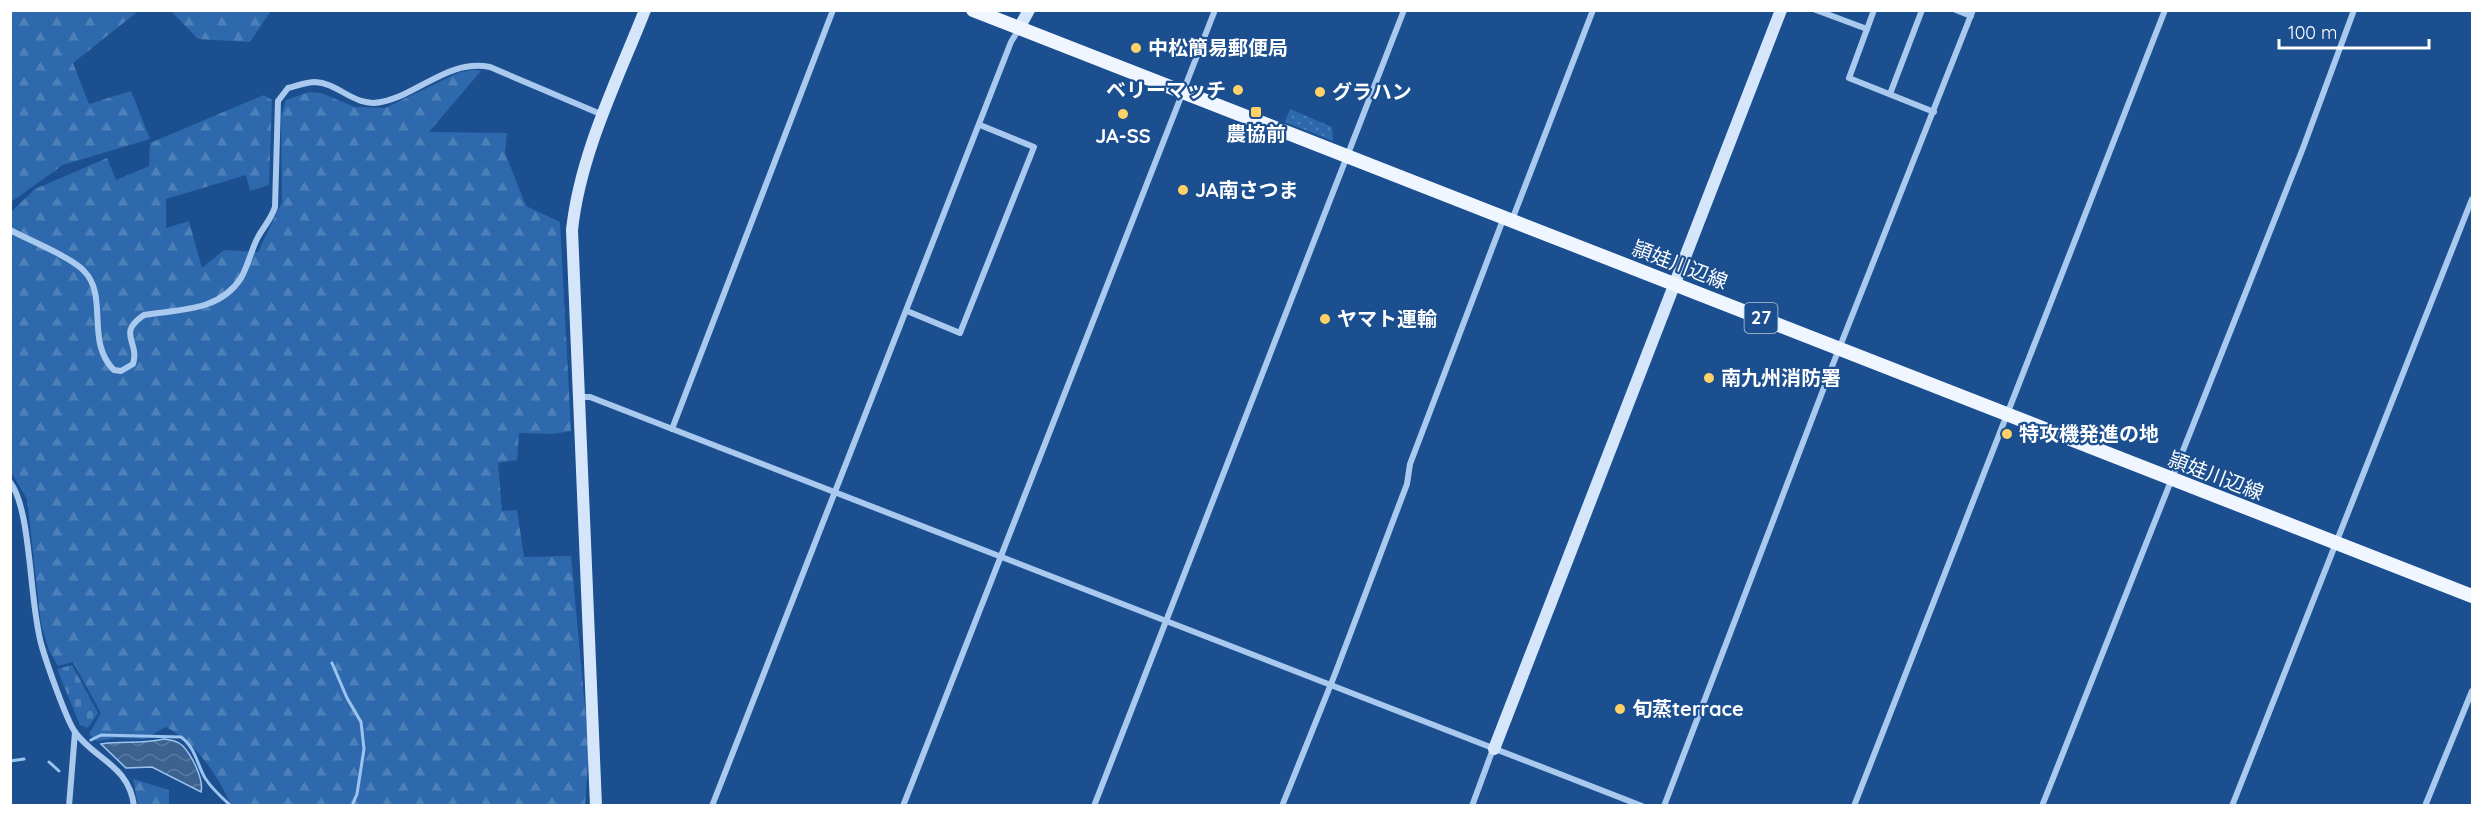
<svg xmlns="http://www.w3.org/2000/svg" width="2483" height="816" font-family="Quicksand,'Noto Sans JP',sans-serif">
<defs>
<pattern id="grass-dots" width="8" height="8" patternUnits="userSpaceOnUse" patternTransform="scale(1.5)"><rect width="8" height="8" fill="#2e69ad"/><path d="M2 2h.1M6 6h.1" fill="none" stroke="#4d80b9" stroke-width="1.8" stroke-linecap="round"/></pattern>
<pattern id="forest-firs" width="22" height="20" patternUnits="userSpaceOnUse" patternTransform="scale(1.5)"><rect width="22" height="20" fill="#2e69ad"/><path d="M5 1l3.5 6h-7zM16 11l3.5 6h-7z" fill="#4d80b9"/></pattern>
<pattern id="cemetery-stones" width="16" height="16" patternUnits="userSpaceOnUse" patternTransform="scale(1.5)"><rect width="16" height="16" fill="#2e69ad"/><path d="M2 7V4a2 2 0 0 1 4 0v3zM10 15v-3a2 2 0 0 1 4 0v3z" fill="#4d80b9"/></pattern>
<pattern id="water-waves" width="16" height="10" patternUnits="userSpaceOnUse" patternTransform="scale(1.5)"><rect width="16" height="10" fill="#3c6290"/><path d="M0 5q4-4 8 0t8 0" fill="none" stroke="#597aa1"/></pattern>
</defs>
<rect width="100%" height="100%" fill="#1b4f8f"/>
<path fill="url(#grass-dots)" d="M1290,109L1332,127L1333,141L1285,122Z"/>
<g fill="url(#forest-firs)">
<path d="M11,10L134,11L136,13L73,63L89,104L131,91L150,139L63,165L11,202Z"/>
<path d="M171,11H271L250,42L198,39Z"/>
<path d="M475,70L481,71L429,132L507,133L505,153L526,206L560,222L571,431L553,434L519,433L517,460L498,463L502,511L517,510L524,557L571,556L589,751L585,805H231C217,774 197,744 166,727L144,739L116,738L97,741L89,734L101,713L73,662L58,666L49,650L41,624L27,499L11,472V212L35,189L107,158L116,180L149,166L150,143L264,95L272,100L269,185L250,191L246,175L166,199V228L189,221L202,268L224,250L258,252L282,202L281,116L286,100L309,92L321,93L355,107L385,108L460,72Z"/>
<path d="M133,779L169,790V805H138Z"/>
</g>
<path fill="url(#cemetery-stones)" d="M72,665L98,713L88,728L80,725L57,669Z"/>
<path fill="url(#water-waves)" stroke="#9cc4f0" stroke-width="1.5" d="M164,739C171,740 178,741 183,746C192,756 204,779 201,792L152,767L126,768L101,744C124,741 143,744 164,739Z"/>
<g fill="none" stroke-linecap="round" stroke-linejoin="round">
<g stroke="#9cc4f0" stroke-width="3">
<path d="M332,663L347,698L361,722L364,749L357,794L352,806"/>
<path d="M91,740L101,735L181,737C195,747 197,764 205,778C212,789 221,797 231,806"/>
<path d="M10,761L24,759"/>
<path d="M49,762L59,771"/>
</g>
<g stroke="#a9c9ee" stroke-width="6">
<path d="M1816,10L1867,29"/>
<path d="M1874,10L1849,78L1934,112"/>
<path d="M1956,10L1971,16"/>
<path d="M1890,94L1922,10"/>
<path d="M1512,220L1593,10"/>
<path d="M10,230C29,240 71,257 84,271C109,296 85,342 114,370L121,371L133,364C140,341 116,334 144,315C179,309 219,312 241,278C248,266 251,251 257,239C263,227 271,220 275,207L278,101L288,88C296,86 307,82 315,82C339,83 355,108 381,102C420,94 448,59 490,67L603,115"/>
<path d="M907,311L960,333L1034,147L980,125"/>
<path d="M577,397H590L1642,806"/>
<path d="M672,429L833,10"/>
<path d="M10,482C32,510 29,606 42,647C47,664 66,719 75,732C95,760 129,765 134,806"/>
<path d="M69,806L75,732"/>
<path d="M712,806L1011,42L1019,29"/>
<path d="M903,806L1215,10"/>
<path d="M1094,806L1404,10"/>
<path d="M1282,806L1335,674L1407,484L1410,464L1504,217"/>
<path d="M1472,806L1493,749"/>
<path d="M1664,806L1833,364L1973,10"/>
<path d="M1854,806L2165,10"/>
<path d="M2042,806L2303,148L2354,10"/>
<path d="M2232,806L2472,199"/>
<path d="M2425,806L2472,691"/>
</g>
<g stroke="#d6e6fa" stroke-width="12">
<path d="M1019,28L1029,10"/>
<path d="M1494,749L1781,10"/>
<path d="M596,806L572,230C580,154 617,81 645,10"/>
</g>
<path stroke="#f0f6ff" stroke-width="14" d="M973,10L2472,596"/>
</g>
<g fill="#ffd166" stroke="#1b4f8f" stroke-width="2">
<circle cx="1136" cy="48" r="6"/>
<circle cx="1238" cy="90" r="6"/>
<circle cx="1320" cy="92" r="6"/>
<rect x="1250" y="106" width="12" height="12" rx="3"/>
<circle cx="1123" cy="114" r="6"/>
<circle cx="1183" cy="190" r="6"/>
<circle cx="1325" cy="319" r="6"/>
<circle cx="1709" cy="378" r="6"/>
<circle cx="2007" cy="434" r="6"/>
<circle cx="1620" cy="709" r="6"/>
</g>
<g text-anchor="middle" stroke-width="4.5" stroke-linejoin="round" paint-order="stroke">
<rect fill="#1b4f8f" stroke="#bbcadd" stroke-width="1.5" x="1744.5" y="303" width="33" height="30" rx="4.5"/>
<g font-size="18" font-weight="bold" fill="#fff">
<text x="1761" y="324">27</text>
</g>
<g font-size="20" font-weight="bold" fill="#fff" stroke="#1b4f8f" text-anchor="start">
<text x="1148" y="55">中松簡易郵便局</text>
<text x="1226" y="97" text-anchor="end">ベリーマッチ</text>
<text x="1332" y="99">グラハン</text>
<text x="1256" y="141" text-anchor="middle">農協前</text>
<text x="1123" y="143" text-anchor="middle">JA-SS</text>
<text x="1195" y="197">JA南さつま</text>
<text x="1337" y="326">ヤマト運輸</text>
<text x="1721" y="385">南九州消防署</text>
<text x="2019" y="441">特攻機発進の地</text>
<text x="1632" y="716">旬蒸terrace</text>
</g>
<g font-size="20" fill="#fff" stroke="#1b4f8f">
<text transform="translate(1680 265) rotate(21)" y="7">頴娃川辺線</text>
<text transform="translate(2216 476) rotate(21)" y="7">頴娃川辺線</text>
</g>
</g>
<rect width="2483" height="816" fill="none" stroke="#ffffff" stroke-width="24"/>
<path d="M2279 39v9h150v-9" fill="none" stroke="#ffffff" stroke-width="3"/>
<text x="2288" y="39" font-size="18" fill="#ffffff" stroke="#1b4f8f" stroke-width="4.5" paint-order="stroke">100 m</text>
</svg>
